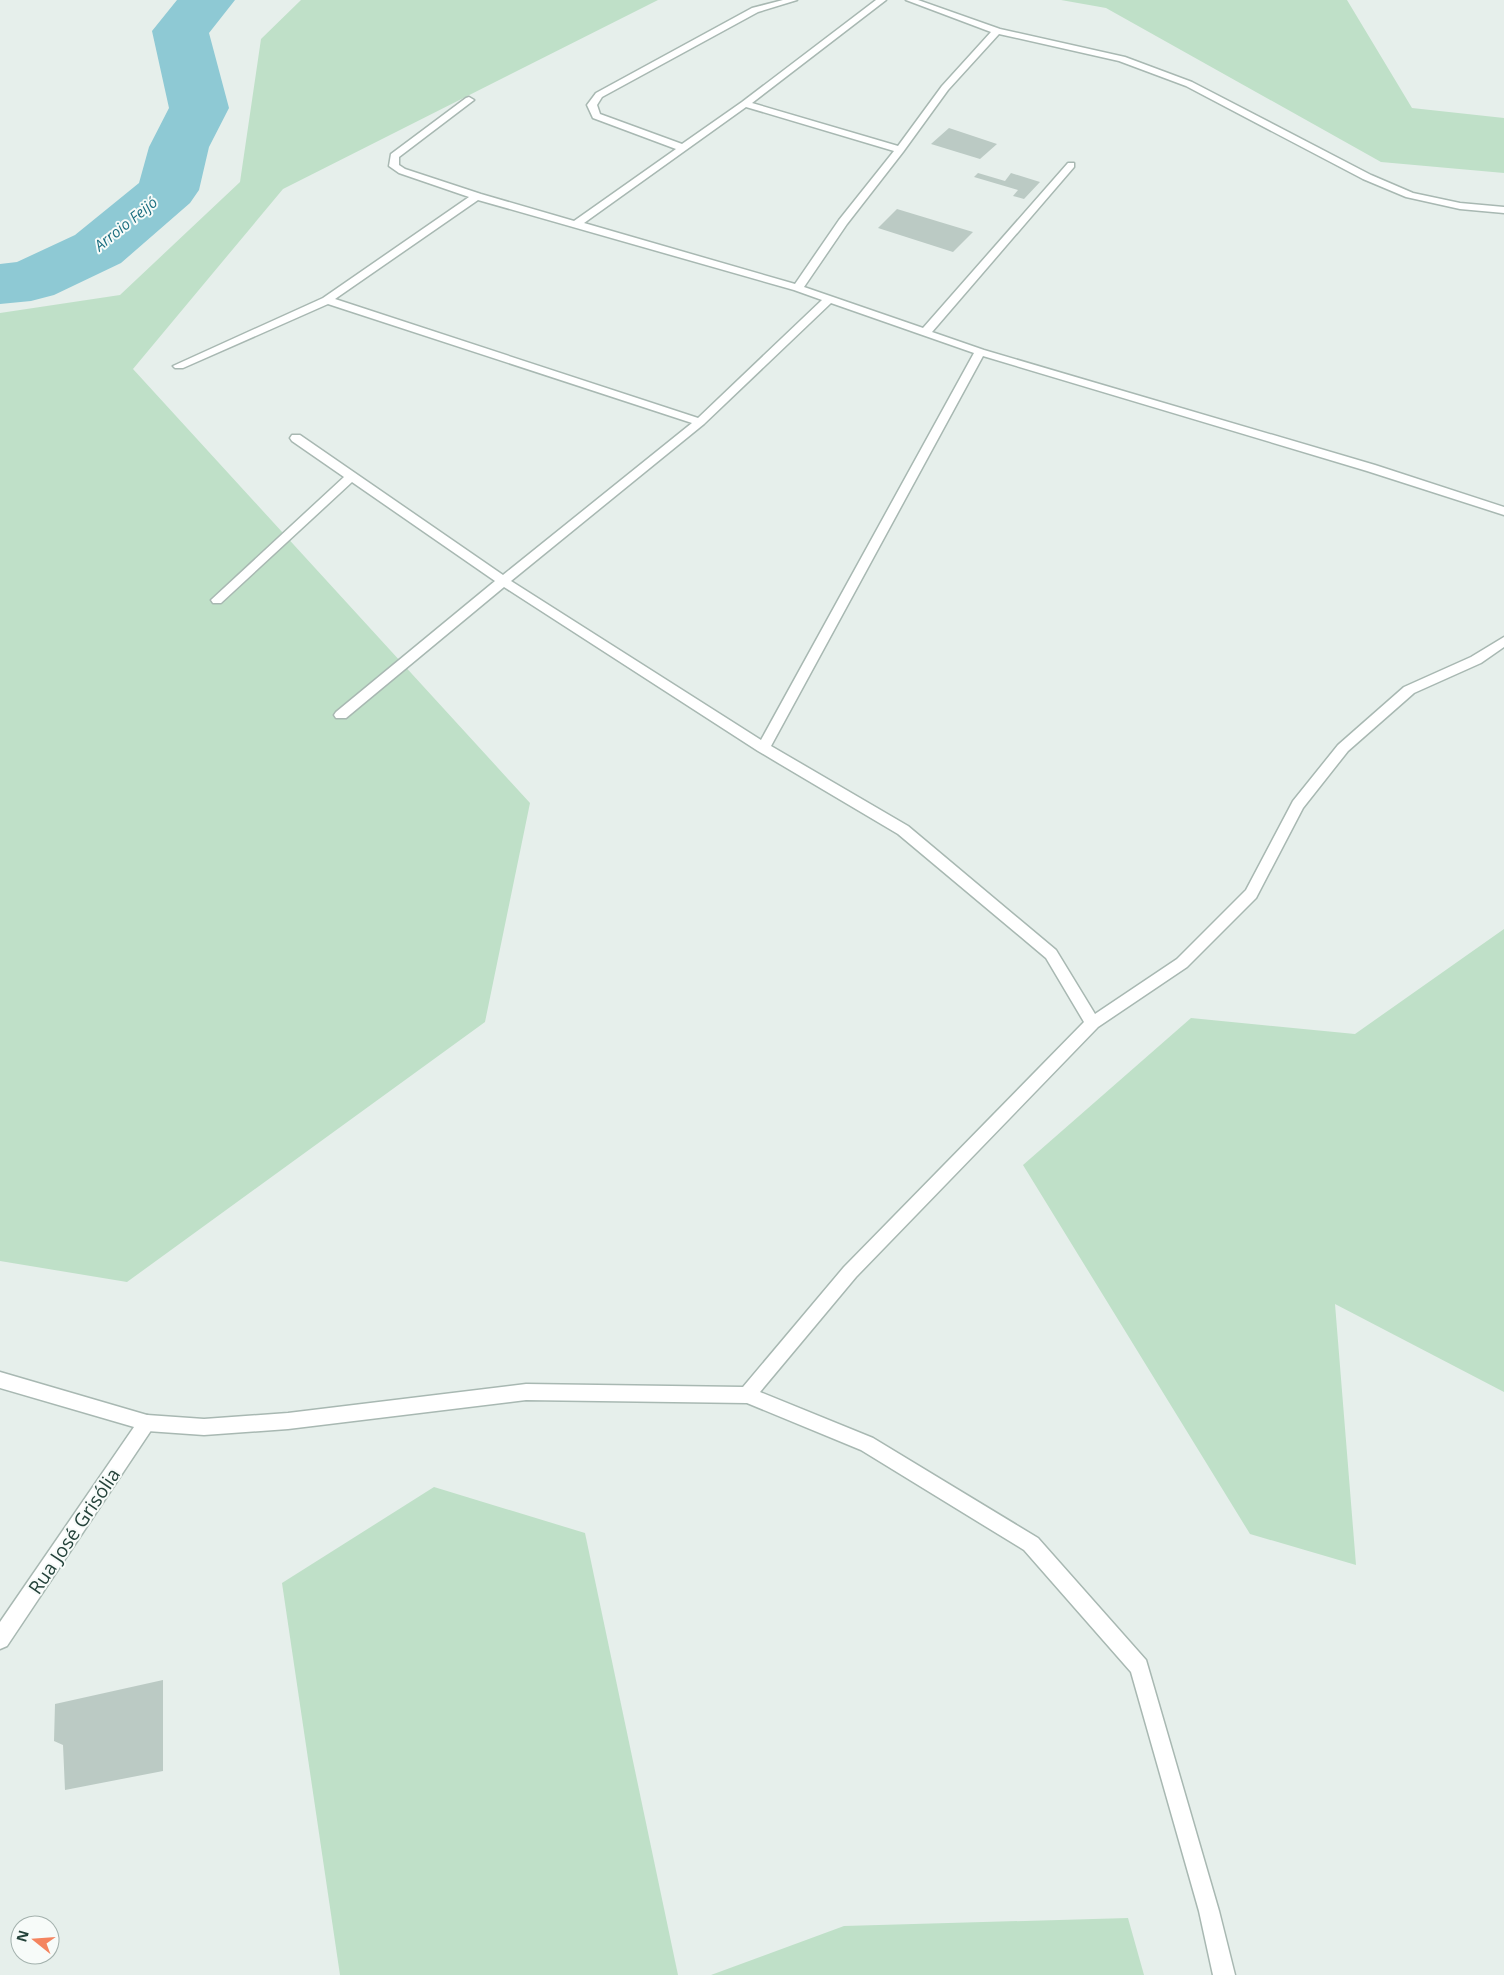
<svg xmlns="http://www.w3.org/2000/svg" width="1504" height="1975" font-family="'Open Sans',sans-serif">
<rect width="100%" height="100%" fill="#e6efeb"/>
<g fill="#bfe0c8">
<path d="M301,0H658L283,189L133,369L530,803L485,1022L127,1282L0,1261V313L120,295L240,182L261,39Z"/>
<path d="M1061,0H1347L1412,108L1504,118V173L1381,162L1106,8Z"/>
<path d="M1504,929V1392L1335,1304L1356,1565L1250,1534L1023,1165L1191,1018L1355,1034Z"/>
<path d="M434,1487L585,1533L678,1975H340L282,1583Z"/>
<path d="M1128,1918L1144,1975H711L844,1926Z"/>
</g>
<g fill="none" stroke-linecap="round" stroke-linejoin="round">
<path fill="#8ec9d4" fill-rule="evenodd" d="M177,0H235L209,33L229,108L209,147L199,190L190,203L121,263L54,295L31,301L0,304V264L17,262L75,235L139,183L149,147L169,108L152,31Z"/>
</g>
<g fill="#bbcac4">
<path d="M949,128L997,144L980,159L931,144Z"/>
<path d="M978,173L1005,181L1011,173L1040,182L1024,199L1013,196L1018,190L974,177Z"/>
<path d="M897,209L973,232L953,252L878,228Z"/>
<path d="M163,1680V1771L65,1790L63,1745L54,1741L55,1704Z"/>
</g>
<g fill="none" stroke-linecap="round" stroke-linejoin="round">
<g stroke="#a8b8b2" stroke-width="3">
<path id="lane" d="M783,0H797L758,12L602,97L597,105L600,114L682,144L742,102L876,0H886L752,103L898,146L942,86L991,32L906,0H918L1000,29L1125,57L1192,82L1371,175L1413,193L1460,203L1504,207V213L1460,209L1406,197L1363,179L1186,86L1119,61L999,34L948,90L903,152L847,224L804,287L923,328L1068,163H1074V167L932,332L984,350L1375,465L1504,507V515L1367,471L983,356L771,746L908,826L1056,950L1095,1014L1177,959L1246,890L1293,801L1338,745L1404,687L1471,657L1504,637V647L1481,663L1414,693L1348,751L1303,808L1256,898L1187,967L1098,1027L856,1277L760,1392L873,1438L1038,1538L1146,1660L1219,1911L1235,1975H1213L1199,1911L1131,1672L1024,1550L861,1450L747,1403L526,1400L288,1429L204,1435L147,1431L141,1429L138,1423L141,1417L147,1415L204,1419L288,1413L526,1384L743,1387L844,1267L1084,1022L1046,958L898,834L758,751L504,587L346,718H336L334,715L336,712L495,581L352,482L221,603H213L211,600L344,477L292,441L290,438L292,435H300L503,575L692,423L328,304L183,368H175L173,366L323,298L469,197L399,173L389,166L391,154L466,98L469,97L474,100L399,157V165L405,169L481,194L574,221L676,149L593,118L587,105L596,93L752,8ZM746,107L894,151L839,220L795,284L584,223ZM478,200L794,290L822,300L698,418L335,299ZM831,303L974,353L761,740L511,581L704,424Z"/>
</g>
<g stroke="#a8b8b2" stroke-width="3">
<path id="street" d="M0,1372L147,1415L153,1417L156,1423L7,1646L0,1649V1622L134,1427L0,1388Z"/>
</g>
<use href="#lane" fill="#fff" fill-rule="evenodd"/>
<use href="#street" fill="#fff" fill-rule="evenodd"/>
</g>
<g text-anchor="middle" stroke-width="4" stroke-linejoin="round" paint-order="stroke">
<g font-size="15" font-style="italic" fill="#1c6f80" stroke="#f7fbf9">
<text transform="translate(126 224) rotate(-39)" y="5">Arroio Feijó</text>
</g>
<g font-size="19" fill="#24423a" stroke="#f7fbf9">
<text transform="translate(74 1531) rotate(-56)" y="7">Rua José Grisólia</text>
</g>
</g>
<g transform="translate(35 1940) rotate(287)"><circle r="24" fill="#f7fbf9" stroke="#a3b1ad"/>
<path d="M0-4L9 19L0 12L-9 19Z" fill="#f4845f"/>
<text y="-8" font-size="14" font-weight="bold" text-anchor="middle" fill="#24423a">N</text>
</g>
</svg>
